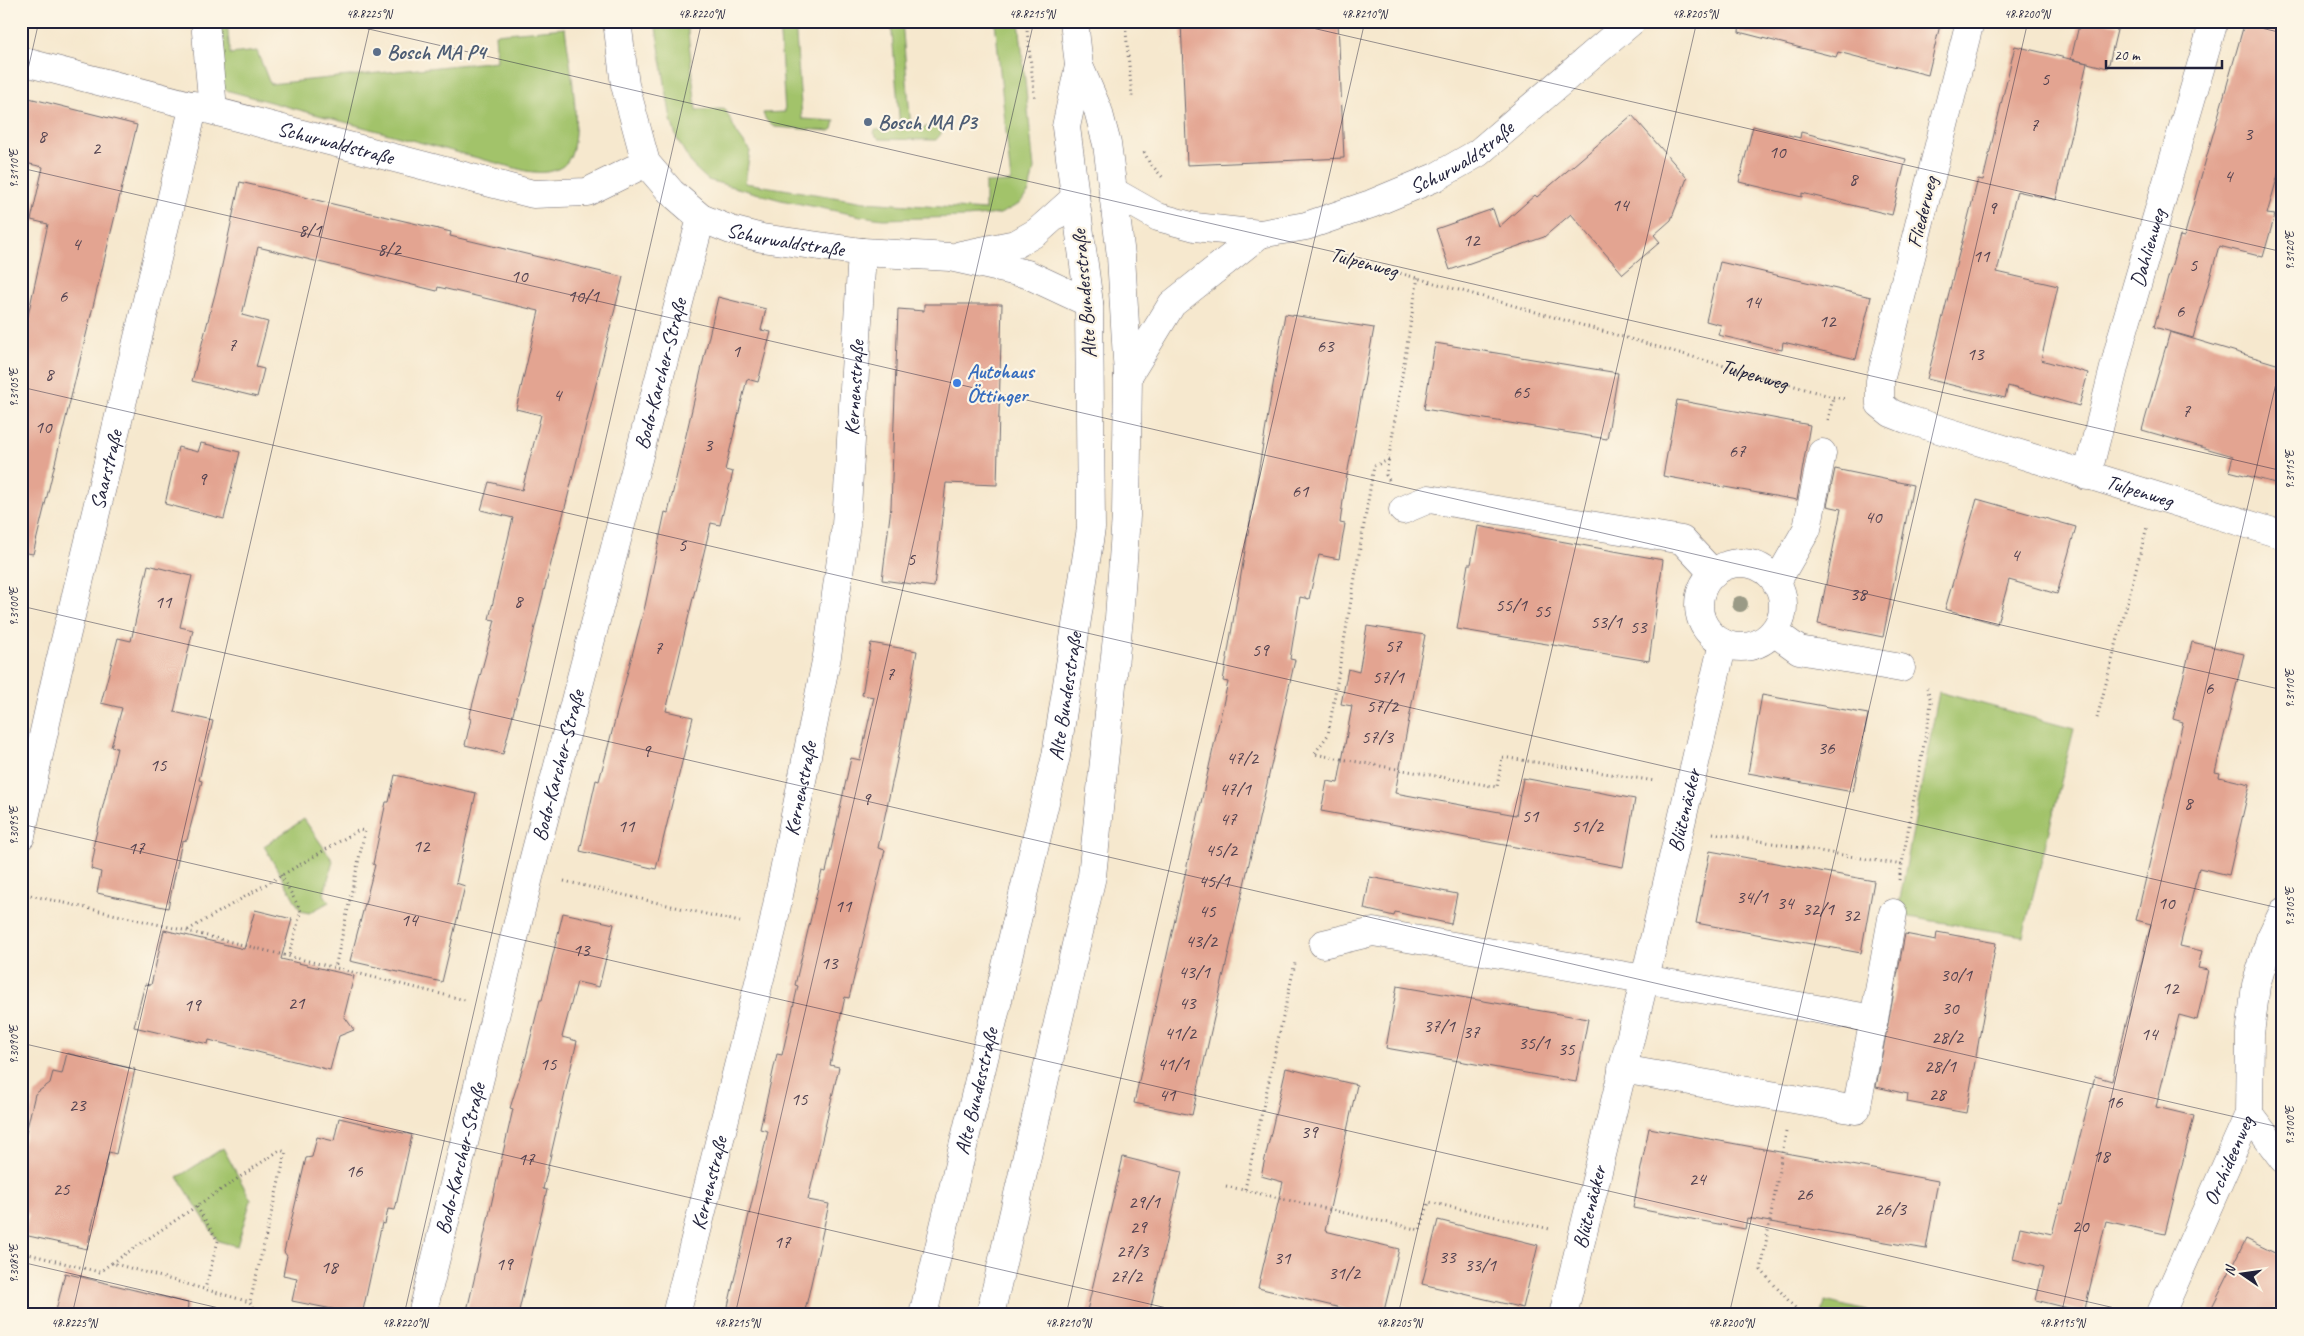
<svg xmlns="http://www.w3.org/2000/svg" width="2304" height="1336" font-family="Caveat,sans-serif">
<rect width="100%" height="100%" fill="#fcf5e5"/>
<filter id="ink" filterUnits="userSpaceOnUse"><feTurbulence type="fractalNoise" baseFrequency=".02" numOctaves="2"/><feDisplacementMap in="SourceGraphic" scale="10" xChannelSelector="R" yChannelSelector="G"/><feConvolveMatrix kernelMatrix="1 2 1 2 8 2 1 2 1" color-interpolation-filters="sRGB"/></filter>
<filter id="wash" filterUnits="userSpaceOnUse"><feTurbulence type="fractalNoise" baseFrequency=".0096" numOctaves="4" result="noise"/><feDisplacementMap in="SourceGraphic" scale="20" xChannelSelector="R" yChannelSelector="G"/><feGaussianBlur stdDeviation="1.12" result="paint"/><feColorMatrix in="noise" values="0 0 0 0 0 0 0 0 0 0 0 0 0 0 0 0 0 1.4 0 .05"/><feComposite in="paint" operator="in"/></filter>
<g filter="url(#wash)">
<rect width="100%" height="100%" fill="#f6e8ce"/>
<g fill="#a2c36b" stroke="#627253">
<path d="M215,21H227L230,54L257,51L270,84L497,61L495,34L565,28C568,56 588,148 563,166C552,174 538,173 526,171L222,89Z"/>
<path d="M658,21H708L687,23L696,110L725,109L737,133L750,151L745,183L865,202L985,210V183L1011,182L995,21H1019L1034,169L1029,192L1019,204L1000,214L966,217L883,219L861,216L781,200L708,180L692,165L677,139L671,120L656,28Z"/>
<path d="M779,21H795L802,119L835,121L833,129L830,131L775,127C768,124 765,119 763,113L785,112Z"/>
<path d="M891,21H902L911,128L940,126L941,134L936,140L879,139L874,134L875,130L900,128Z"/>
<path d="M1939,692L2074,729L2023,936L1897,915Z"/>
<path d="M304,819L333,861L324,894L329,902L309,913L301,911L264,846Z"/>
<path d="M223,1148L251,1200L237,1246L218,1241L178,1177Z"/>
<path d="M1825,1301L1882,1315H1822Z"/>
</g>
<g id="blocks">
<g fill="#e3a491">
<path d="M1181,21H1338L1344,158L1187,165Z"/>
<path d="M1740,21H1941L1928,75L1838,52L1836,57L1739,32Z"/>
<path d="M2080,21H2099L2118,26L2108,68L2071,59Z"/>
<path d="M2245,21H2283V157L2267,214L2275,215L2263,257L2219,246L2193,338L2154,327L2180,236L2184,237Z"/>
<path d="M2015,46L2087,63L2056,200L2017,191L1997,272L2058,286L2041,360L2088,373L2079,406L2008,386L2005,398L1927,379L1978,179L1983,180Z"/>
<path d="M21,96L137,125L33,554L21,552V347L48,224L31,220L43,167L21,162Z"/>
<path d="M1632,115L1687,178L1671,220L1654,235L1660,242L1623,274L1571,214L1544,237L1450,270L1436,229L1493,209L1499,227L1535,195L1537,197Z"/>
<path d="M1753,126L1800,138L1801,132L1906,159L1892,215L1802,193V197L1739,182Z"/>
<path d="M240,182L451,232L450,236L623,277L503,754L465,745L471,719L469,718L495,620L489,619L513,518L481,510L489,482L522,490L541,415L516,409L539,311L438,287L437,291L258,247L242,315L268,322L256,367L264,369L257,397L192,381L219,279Z"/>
<path d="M1720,262L1871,297L1856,359L1783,342L1782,350L1718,335L1721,325L1706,321Z"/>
<path d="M718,297L766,309L761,330L771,332L758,382L747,379L725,470L733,472L720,525L711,523L666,711L693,717L656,869L580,851L596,780L599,781L645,606L665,512L668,513Z"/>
<path d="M924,304H1002L997,485L946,483L934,587L882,580L891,507L898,309L924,311Z"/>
<path d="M1285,314L1374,328L1345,486L1340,523L1345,524L1339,559L1319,555L1309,599L1300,597L1290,659L1295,660L1192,1115L1134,1103L1228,682L1223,681Z"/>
<path d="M2170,332L2283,366V485L2229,471L2233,456L2142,430Z"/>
<path d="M1435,343L1618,373L1607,439L1424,409Z"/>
<path d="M1677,400L1810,425L1797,500L1663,476Z"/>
<path d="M201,443L240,452L224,519L165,504L178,447L198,452Z"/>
<path d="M1835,469L1913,485L1883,637L1818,624L1841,509L1827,506Z"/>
<path d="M1977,499L2076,527L2057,594L2009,580L1997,624L1945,609Z"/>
<path d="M1478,526L1663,560L1649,661L1457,629L1468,564H1471Z"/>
<path d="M148,565L192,576L180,627L193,630L174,712L213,721L199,780L202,781L196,805L187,840L182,841L168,908L97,893L101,872L91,869L95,848L93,847L117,748L111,747L122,708L101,703L118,638L131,641Z"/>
<path d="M1367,626L1425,635L1395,793L1516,815L1523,778L1635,799L1623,867L1321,811L1327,781L1338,783L1352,706L1341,704L1348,669L1359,672Z"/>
<path d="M2192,642L2244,654L2215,772L2220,773L2219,777L2250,784L2229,875L2199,868L2180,946L2202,951L2198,968L2208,970L2197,1020L2179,1015L2156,1107L2194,1116L2165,1234L2106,1221L2084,1312L2036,1300L2044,1267L2013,1259L2020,1227L2052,1234L2060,1203L2063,1204L2095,1076L2112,1081L2151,924L2136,920L2183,722L2173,719Z"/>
<path d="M871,643L917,651L900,746L878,848L885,850L849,998L845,997L830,1065L839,1067L808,1200L829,1204L804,1315H726L768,1131L760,1129L777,1054L782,1055L798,986L795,985L822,871L826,872L851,758L860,760L874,697L862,695Z"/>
<path d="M1762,695L1868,714L1853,792L1748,773Z"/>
<path d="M395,775L476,793L456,883L465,886L442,982L350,961L375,865L373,864L386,802H389Z"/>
<path d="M1710,851L1874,881L1861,953L1696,923Z"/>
<path d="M1370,877L1457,894L1451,924L1395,912L1394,916L1364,909Z"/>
<path d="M255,910L292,919L281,959L354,976L344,1016L354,1030L339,1036L330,1070L209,1040L208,1044L134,1027L145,984L151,985L164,930L244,949Z"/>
<path d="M563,913L614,924L599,987L577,982L562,1037L577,1041L543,1189L547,1190L518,1315H466L513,1109L510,1108L526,1057L540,1000H542Z"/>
<path d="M1937,932L1996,943L1966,1113L1907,1102L1908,1094L1876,1087L1905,934L1936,940Z"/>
<path d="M1397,986L1588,1019L1576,1082L1386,1048Z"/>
<path d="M67,1053L135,1069L116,1154L109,1152L87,1249L24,1235L29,1214L21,1212V1154L35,1094L50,1083L53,1072L62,1074Z"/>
<path d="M1286,1068L1357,1085L1325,1231L1399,1249L1383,1315H1370L1258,1288L1283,1182L1261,1176Z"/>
<path d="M339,1118L412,1135L395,1210L388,1209L385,1224L382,1223L362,1315L292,1301L297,1278L283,1275L287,1256L284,1252L306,1158L312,1157L317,1137L334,1141Z"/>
<path d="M1649,1128L1938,1181L1926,1249L1747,1218L1745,1229L1633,1208Z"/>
<path d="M1123,1157L1182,1172L1149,1315H1086Z"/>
<path d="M1438,1220L1538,1245L1523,1308L1422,1284Z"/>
<path d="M2246,1239L2283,1257V1293L2272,1315H2208Z"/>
<path d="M65,1273L188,1303L187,1315H55Z"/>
</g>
</g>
</g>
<g filter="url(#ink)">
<use href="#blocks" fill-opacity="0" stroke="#6c676e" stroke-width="1"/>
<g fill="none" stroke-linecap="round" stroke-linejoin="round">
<g stroke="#6c676e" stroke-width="29">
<g id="minor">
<path d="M205,21L213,109"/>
<path id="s2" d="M617,21L625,85L646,163L671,192L701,218L731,230L762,238L862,252L950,257L1027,274L1089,303"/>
<path id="s3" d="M1970,21L1880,381V404L1891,413L1906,419L2283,535"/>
<path id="s4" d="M21,61L533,194L587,192L646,163"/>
<path id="s5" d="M1114,192L1158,217L1195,227L1260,234L1306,226L1371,204L1436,177L1478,153L1632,21"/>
<path d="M961,255L1016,244L1037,232L1075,198"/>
<path d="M1128,376L1172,304L1260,234"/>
<path id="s6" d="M2087,476L2122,336L2214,21"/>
<path d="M1403,510L1429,499L1682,540L1714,574"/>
<circle cx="1741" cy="605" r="42"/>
<path d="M1776,583L1807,529L1822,453"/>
<path d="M1774,632L1799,650L1901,668"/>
<path id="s7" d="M21,836L55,682L194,105"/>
<path d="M1323,944L1373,932L1874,1019L1856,1110L1622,1069"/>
<path d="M1874,1019L1893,913"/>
<path d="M2249,1114L2283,1159"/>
<path id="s8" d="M422,1315L530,873L701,218"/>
<path id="s9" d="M676,1315L772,930L827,656L846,525L862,252"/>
<path id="s10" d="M1563,1315L1645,978L1723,643"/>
<path id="s11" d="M2160,1315L2249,1114L2250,1034L2256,985L2270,939L2283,912"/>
</g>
</g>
<g stroke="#6c676e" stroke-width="29">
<g id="major">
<path id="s12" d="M923,1315L1056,756L1091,528L1089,303L1066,127L1079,66L1074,21"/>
<path d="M990,1315L1092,876L1119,618L1126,516L1128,376L1121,256L1107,144L1098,110L1079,66"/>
</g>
</g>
<g stroke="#6c676e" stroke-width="3" stroke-dasharray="1 4" stroke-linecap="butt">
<path d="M1026,21L1035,100"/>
<path d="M1125,21L1132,97"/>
<path d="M1144,152L1149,162L1164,179"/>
<path id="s1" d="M1333,254L1833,397L1846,399"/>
<path d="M1828,420L1833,397"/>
<path d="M1389,460L1374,466L1328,735L1314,754L1497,787L1502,757L1655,781"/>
<path d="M1389,480L1386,475L1418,277"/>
<path d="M2097,718L2147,527"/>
<path d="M1713,833L1902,865"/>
<path d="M281,875L301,911L289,956"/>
<path d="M1899,880L1930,711L1931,701L1927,688"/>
<path d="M564,881L740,922"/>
<path d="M21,893L187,931L465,1000"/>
<path d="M188,930L359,830L365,831L335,968"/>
<path d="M1786,1132L1761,1270L1797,1310L1796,1315"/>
<path d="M1226,1186L1420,1230L1429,1202L1550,1229"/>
<path d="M1245,1189L1295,963"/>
<path d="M197,1207L218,1241L205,1289"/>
<path d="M21,1252L99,1272L112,1263L250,1302L258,1314"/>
<path d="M112,1263L280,1150L286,1152L250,1302"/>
</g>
<use href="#minor" stroke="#fff" stroke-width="28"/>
<use href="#major" stroke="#fff" stroke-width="28"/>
</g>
<circle fill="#9a9a86" cx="1740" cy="604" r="8"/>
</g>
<path fill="none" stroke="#22223b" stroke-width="1" stroke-opacity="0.45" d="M334,21L2283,471M1282,21L2283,252M2230,21L2283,33M21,100L39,21M21,168L2283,690M21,387L2283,909M21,606L2283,1128M21,824L2145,1315M21,1043L1197,1315M21,1262L249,1315M72,1315L371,21M404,1315L702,21M735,1315L1034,21M1066,1315L1365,21M1398,1315L1697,21M1729,1315L2028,21M2061,1315L2283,353"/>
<g fill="#5c6f8a" stroke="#fcf5e5" stroke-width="2">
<circle cx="377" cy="52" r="5"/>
<circle cx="868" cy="122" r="5"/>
</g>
<circle fill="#3f7fe0" stroke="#fcf5e5" stroke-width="2" cx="957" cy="383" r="5"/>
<g text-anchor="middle" stroke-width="4.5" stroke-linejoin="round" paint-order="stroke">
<g font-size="19" fill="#524250">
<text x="2045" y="85">5</text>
<text x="2034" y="131">7</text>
<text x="2248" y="140">3</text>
<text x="42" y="142">8</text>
<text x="96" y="154">2</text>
<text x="1777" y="158">10</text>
<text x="2228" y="182">4</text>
<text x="1853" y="185">8</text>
<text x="1620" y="211">14</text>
<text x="1992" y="214">9</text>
<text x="310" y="236">8/1</text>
<text x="1471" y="246">12</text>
<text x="76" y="250">4</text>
<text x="389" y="255">8/2</text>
<text x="1981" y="262">11</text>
<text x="2193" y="271">5</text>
<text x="519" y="282">10</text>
<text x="63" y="302">6</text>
<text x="583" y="302">10/1</text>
<text x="1752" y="308">14</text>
<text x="2180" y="317">6</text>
<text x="1827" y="327">12</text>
<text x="232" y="351">7</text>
<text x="1325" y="352">63</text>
<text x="736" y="357">1</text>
<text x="1975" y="360">13</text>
<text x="49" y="380">8</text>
<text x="1521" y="398">65</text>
<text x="557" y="401">4</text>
<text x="2186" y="417">7</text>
<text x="43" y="433">10</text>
<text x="708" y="451">3</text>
<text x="1737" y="457">67</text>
<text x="202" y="485">9</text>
<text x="1300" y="497">61</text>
<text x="1873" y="523">40</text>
<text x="682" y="551">5</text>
<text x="2015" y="561">4</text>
<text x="911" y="565">5</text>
<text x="1858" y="600">38</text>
<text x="518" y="607">8</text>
<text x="163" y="608">11</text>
<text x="1511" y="611">55/1</text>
<text x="1542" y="617">55</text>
<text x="1606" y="628">53/1</text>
<text x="1638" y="633">53</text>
<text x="1393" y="652">57</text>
<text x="658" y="654">7</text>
<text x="1260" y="656">59</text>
<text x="890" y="680">7</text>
<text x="1388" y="683">57/1</text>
<text x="2209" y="694">6</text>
<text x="1382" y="712">57/2</text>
<text x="1377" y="743">57/3</text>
<text x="1826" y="754">36</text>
<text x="646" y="757">9</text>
<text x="1242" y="764">47/2</text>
<text x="158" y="771">15</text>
<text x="1235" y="795">47/1</text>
<text x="866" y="805">9</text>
<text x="2188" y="809">8</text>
<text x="1530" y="822">51</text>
<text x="1228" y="825">47</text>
<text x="626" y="832">11</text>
<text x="1587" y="832">51/2</text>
<text x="421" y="852">12</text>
<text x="136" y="854">17</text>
<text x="1221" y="856">45/2</text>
<text x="1214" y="887">45/1</text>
<text x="1752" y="903">34/1</text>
<text x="1785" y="909">34</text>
<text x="2166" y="909">10</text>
<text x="843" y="912">11</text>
<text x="1818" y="915">32/1</text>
<text x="1207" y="917">45</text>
<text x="1851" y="921">32</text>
<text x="409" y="926">14</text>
<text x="1201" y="947">43/2</text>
<text x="581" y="956">13</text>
<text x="829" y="969">13</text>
<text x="1194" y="978">43/1</text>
<text x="1956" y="981">30/1</text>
<text x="2170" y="994">12</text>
<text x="296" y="1009">21</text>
<text x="1187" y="1009">43</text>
<text x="192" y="1011">19</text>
<text x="1950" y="1014">30</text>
<text x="1439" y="1032">37/1</text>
<text x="1471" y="1038">37</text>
<text x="1180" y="1039">41/2</text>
<text x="2149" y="1040">14</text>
<text x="1947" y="1043">28/2</text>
<text x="1534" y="1049">35/1</text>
<text x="1566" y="1055">35</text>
<text x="548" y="1070">15</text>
<text x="1173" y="1070">41/1</text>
<text x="1940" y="1072">28/1</text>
<text x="1937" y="1100">28</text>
<text x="1167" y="1101">41</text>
<text x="799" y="1105">15</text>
<text x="2114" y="1108">16</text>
<text x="77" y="1111">23</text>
<text x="1309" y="1138">39</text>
<text x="2101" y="1162">18</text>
<text x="526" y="1165">17</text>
<text x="354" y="1177">16</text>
<text x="1697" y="1185">24</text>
<text x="61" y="1195">25</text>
<text x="1804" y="1200">26</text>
<text x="1144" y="1208">29/1</text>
<text x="1890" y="1215">26/3</text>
<text x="2080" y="1232">20</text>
<text x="1138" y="1233">29</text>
<text x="782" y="1248">17</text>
<text x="1132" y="1257">27/3</text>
<text x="1447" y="1263">33</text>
<text x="1282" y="1264">31</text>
<text x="504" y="1270">19</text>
<text x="1480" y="1271">33/1</text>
<text x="329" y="1273">18</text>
<text x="1344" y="1279">31/2</text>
<text x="1126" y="1282">27/2</text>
</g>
<g font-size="21" font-weight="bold" fill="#4e5e75" stroke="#fcf5e5" text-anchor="start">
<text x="387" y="59">Bosch MA P4</text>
<text x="878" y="129">Bosch MA P3</text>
</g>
<g font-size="21" fill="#22223b" stroke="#fcf5e5">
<text dy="7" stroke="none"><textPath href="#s4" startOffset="325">Schurwaldstraße</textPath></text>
<text dy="7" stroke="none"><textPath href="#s5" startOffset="372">Schurwaldstraße</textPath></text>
<text transform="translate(1922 212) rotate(-76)" y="7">Fliederweg</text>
<text dy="7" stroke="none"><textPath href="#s2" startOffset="311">Schurwaldstraße</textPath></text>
<text dy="7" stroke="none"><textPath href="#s6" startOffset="236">Dahlienweg</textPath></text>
<text transform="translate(1364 262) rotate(15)" y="7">Tulpenweg</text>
<text transform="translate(1084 294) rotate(-95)" y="7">Alte Bundesstraße</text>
<text dy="7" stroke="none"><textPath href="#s8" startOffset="971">Bodo-Karcher-Straße</textPath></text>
<text dy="7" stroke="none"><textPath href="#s1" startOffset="438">Tulpenweg</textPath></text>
<text dy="7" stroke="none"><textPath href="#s9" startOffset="946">Kernenstraße</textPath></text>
<text dy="7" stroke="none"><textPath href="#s7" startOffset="376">Saarstraße</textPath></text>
<text dy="7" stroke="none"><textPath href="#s3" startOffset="669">Tulpenweg</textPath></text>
<text dy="7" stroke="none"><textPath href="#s12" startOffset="635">Alte Bundesstraße</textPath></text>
<text dy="7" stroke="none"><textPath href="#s8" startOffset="566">Bodo-Karcher-Straße</textPath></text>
<text dy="7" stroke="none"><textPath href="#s9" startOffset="541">Kernenstraße</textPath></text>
<text dy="7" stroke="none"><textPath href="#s10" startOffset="519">Blütenäcker</textPath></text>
<text dy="7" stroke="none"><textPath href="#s12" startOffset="230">Alte Bundesstraße</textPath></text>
<text dy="7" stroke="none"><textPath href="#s8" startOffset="161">Bodo-Karcher-Straße</textPath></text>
<text dy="7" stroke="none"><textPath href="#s11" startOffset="169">Orchideenweg</textPath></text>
<text dy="7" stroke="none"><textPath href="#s9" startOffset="136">Kernenstraße</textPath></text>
<text dy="7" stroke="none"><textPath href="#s10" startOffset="111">Blütenäcker</textPath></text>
</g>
<g font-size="21" font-weight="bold" fill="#366cbe" stroke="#fcf5e5" text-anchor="start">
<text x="967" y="378">Autohaus<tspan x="967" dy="24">Öttinger</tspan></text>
</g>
</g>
<rect width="2304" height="1336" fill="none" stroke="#fcf5e5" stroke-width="55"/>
<g transform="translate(2242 1274) rotate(283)" stroke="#fcf5e5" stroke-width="4" paint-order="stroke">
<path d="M0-4L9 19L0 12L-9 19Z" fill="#22223b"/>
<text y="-8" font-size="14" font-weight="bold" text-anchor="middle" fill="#22223b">N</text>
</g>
<path d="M2106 60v8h116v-8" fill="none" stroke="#22223b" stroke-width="2.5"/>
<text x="2114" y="60" font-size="15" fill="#22223b" stroke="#fcf5e5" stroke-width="4" paint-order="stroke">20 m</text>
<rect x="28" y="28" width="2248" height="1280" fill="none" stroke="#22223b" stroke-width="2"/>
<g font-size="12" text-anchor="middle" fill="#22223b">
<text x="369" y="18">48.8225°N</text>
<text x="701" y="18">48.8220°N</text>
<text x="1032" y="18">48.8215°N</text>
<text x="1364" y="18">48.8210°N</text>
<text x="1695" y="18">48.8205°N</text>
<text x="2027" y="18">48.8200°N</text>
<text transform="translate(14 169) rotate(-90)" y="4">9.3110°E</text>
<text transform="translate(2290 251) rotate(-90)" y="4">9.3120°E</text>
<text transform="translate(14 388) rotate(-90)" y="4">9.3105°E</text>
<text transform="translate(2290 470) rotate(-90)" y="4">9.3115°E</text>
<text transform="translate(14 607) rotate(-90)" y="4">9.3100°E</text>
<text transform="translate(2290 689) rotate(-90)" y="4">9.3110°E</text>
<text transform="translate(14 826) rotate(-90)" y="4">9.3095°E</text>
<text transform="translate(2290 907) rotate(-90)" y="4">9.3105°E</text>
<text transform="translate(14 1045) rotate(-90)" y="4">9.3090°E</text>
<text transform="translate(2290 1126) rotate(-90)" y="4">9.3100°E</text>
<text transform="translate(14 1264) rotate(-90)" y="4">9.3085°E</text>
<text x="74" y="1327">48.8225°N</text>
<text x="405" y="1327">48.8220°N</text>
<text x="737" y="1327">48.8215°N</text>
<text x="1068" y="1327">48.8210°N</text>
<text x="1399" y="1327">48.8205°N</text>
<text x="1731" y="1327">48.8200°N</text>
<text x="2062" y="1327">48.8195°N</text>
</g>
</svg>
